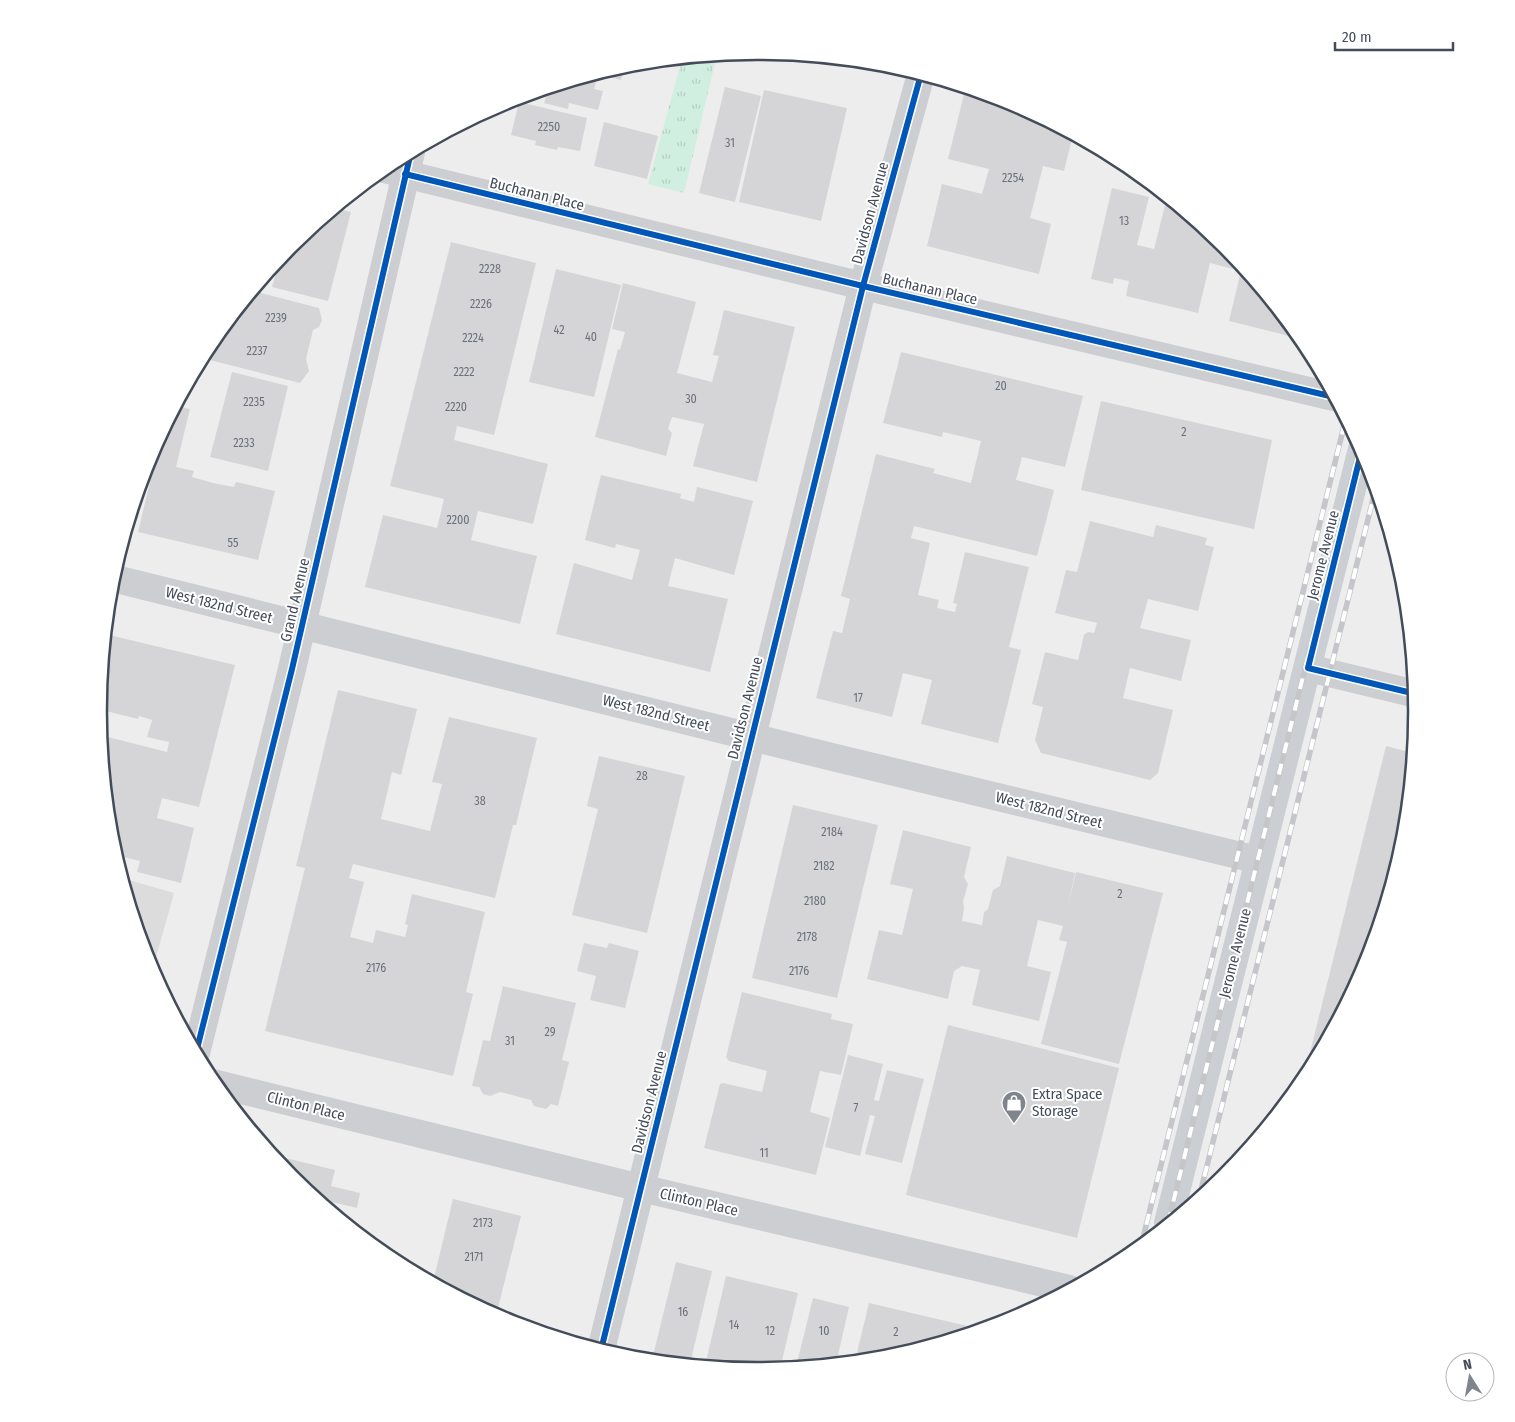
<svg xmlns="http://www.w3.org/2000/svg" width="1515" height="1422" font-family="'Fira Sans Condensed',sans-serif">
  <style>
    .education { fill: #dcdcdd }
    .grass { fill: url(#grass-tufts) }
    .building { fill: #d5d5d7 }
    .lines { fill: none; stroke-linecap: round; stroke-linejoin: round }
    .minor { stroke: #ccced1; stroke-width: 28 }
    .secondary { stroke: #cbced3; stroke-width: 28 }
    .rail-casing { stroke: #c4c6c9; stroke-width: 5.5 }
    .rail { stroke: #fff; stroke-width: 4; stroke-dasharray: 11; stroke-linecap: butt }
    .cycleway-casing { stroke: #fff; stroke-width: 9 }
    .cycleway { stroke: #0057b8; stroke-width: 6 }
    .labels { text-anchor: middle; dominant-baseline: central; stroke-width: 4; stroke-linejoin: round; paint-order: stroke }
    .number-label { font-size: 12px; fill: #6a707a }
    .street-label { font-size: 15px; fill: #444c5a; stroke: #fff }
    .poi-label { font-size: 15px; fill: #444c5a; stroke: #fff; text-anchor: start }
    .rim { fill: none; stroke: #444c5a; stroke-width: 2.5 }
  </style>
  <defs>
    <pattern id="grass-tufts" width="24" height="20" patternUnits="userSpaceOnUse" patternTransform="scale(1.25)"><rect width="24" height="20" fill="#d0efe0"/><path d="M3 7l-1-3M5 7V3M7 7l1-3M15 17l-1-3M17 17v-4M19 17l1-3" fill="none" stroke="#b4cfc2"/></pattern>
  </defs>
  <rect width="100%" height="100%" fill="#eeeded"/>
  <polygon class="education" points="122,878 174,893 152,972 148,963"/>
  <polygon class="grass" points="717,55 684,193 648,184 682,59"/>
  <g class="building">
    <polygon points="625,65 621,80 598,74 594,89 603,91 598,110 569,103 568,109 544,103 546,97 531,93"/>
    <polygon points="725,87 761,96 735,202 699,193"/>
    <polygon points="764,90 847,108 821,221 739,202"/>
    <polygon points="965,90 1011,102 1073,135 1064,171 1043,166 1030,218 1051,224 1039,274 927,246 942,184 982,194 989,169 948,159"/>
    <polygon points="519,102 587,118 580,151 558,147 557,150 535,145 536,141 511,135"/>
    <polygon points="604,122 658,136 647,179 594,166"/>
    <polygon points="1112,188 1149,197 1137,245 1154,249 1167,197 1224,245 1301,339 1229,321 1241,271 1210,263 1198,313 1126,296 1129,281 1114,278 1113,284 1091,279"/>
    <polygon points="335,208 351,212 328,301 272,287 278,266 274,265 291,244"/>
    <polygon points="451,242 536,263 494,435 457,426 454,440 548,464 533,524 478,511 471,540 537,556 520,624 365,587 383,515 437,528 444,499 390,486"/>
    <polygon points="556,269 621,285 594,397 529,382"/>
    <polygon points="623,283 696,302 677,373 712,382 719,356 713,355 724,310 795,327 757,482 693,466 704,424 672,417 668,429 672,433 666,456 595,437 618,349 620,350 625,332 612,329"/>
    <polygon points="253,291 319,308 322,320 319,327 313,330 306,359 309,371 300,383 202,358 209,344"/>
    <polygon points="901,352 1083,396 1065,467 1022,457 1016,480 1054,490 1037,556 914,526 911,538 930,543 918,595 939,600 937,608 955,612 957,604 953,603 965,552 1029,567 1009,647 1021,650 998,743 921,724 932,680 903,673 892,717 816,698 833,631 842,633 850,599 841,596 876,454 935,469 933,473 971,483 981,441 943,432 942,437 883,423"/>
    <polygon points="232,372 288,386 268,471 210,457"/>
    <polygon points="1101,401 1272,440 1254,529 1081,490"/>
    <polygon points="176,406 190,409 176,467 194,471 192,477 213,483 234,487 236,482 275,491 258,560 138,532 150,482 143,480 149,457"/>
    <polygon points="601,475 681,494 680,498 694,502 697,487 753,501 734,575 675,558 668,586 728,599 710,672 556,634 574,563 632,580 640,550 616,544 615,548 585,540"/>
    <polygon points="136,498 129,531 126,531 131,516"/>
    <polygon points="1090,521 1153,537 1156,525 1207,538 1205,545 1214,547 1198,611 1148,599 1140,628 1191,640 1181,681 1130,668 1123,698 1173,710 1158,773 1150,780 1041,753 1035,740 1043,707 1032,704 1045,652 1078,660 1084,635 1088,632 1094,633 1097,623 1055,613 1066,570 1077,572"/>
    <polygon points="105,634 235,665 199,807 162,798 157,818 194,828 181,883 137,872 140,861 115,855 110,839 107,806 110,792 106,791 100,735 167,752 169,742 147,737 152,720 139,716 138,719 98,709"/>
    <polygon points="338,690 417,709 401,775 392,772 381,819 430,831 442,784 432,782 449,717 537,738 516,825 513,825 495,898 353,864 349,878 364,882 350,937 373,943 376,930 405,937 408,925 405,924 412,894 485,912 466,992 473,994 453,1076 265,1031 305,868 296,866"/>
    <polygon points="1386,746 1413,753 1405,840 1367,964 1303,1081"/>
    <polygon points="599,756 685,776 647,933 572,915 598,809 587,806"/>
    <polygon points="793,805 878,825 837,998 752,978"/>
    <polygon points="903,830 971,847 964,877 968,884 963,902 964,908 962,921 982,925 984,912 988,909 993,890 1000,886 1007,856 1075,873 1068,906 1076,872 1163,893 1119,1064 1041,1044 1067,942 1059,940 1063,926 1038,920 1027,966 1051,972 1039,1021 972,1005 980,970 962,966 954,971 948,999 867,979 879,930 902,935 913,889 890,884"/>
    <polygon points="584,943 607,948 609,943 639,951 625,1008 590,1000 596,976 577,971"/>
    <polygon points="503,986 576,1003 562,1060 569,1062 558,1106 551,1104 546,1109 534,1106 531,1100 500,1092 490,1096 483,1094 479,1087 472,1086 483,1040 490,1041"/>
    <polygon points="742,992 832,1014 831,1019 853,1024 841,1075 820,1071 810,1112 830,1118 816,1175 704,1148 720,1084 723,1083 762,1092 767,1071 729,1061 726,1057"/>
    <polygon points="948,1025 1119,1068 1077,1238 906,1195"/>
    <polygon points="848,1055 883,1064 874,1100 879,1101 887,1070 924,1079 902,1163 865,1154 875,1116 870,1115 860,1156 825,1147"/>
    <polygon points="273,1155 335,1170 331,1186 360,1193 357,1208 328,1201 326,1206 291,1177"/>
    <polygon points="453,1199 521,1216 496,1316 433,1282"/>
    <polygon points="676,1262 712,1271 690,1364 652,1360"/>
    <polygon points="726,1276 798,1293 780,1369 757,1371 705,1366"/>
    <polygon points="813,1298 849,1307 838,1355 836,1363 796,1367"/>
    <polygon points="869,1303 933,1318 981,1329 886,1358 855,1361"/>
  </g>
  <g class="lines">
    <g class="minor">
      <polyline points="384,169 863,286 1334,397"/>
      <polyline points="112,578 828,756 1258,860"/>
      <polyline points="1308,668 1416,694"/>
      <polyline points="196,1053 292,669 411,152"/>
      <polyline points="213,1083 641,1188 1069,1289"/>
      <polyline points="601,1350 863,286 921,74"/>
    </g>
    <polyline class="secondary" points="1168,1223 1362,449"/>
    <defs>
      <g id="rail">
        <polyline points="1199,1198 1376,487"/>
        <polyline points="1168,1223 1360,446"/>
        <polyline points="1141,1246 1346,418"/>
      </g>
    </defs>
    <use href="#rail" class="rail-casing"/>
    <use href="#rail" class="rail"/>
    <defs>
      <g id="cycleway">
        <polyline points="405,174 863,286 1334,397"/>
        <polyline points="1362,449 1308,668 1416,694"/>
        <polyline points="196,1053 292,669 411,152"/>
        <polyline points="601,1350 863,286 921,74"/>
      </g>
    </defs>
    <use href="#cycleway" class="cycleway-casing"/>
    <use href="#cycleway" class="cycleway"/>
  </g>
  <defs>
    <symbol id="shop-pin" viewBox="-11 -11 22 30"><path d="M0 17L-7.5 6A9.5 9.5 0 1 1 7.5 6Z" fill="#80848d" stroke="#fff"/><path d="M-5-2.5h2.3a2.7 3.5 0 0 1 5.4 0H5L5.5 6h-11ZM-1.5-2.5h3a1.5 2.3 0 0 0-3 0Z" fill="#fff"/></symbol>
  </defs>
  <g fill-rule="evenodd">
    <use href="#shop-pin" x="1000" y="1089" width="28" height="38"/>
  </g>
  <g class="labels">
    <g class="number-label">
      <text x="549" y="127">2250</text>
      <text x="730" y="143">31</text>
      <text x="1013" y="178">2254</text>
      <text x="1124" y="221">13</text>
      <text x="490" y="269">2228</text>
      <text x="481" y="304">2226</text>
      <text x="276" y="318">2239</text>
      <text x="559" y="330">42</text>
      <text x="591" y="337">40</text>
      <text x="473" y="338">2224</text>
      <text x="257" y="351">2237</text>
      <text x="464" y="372">2222</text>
      <text x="1001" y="386">20</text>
      <text x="691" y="399">30</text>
      <text x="254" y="402">2235</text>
      <text x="456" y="407">2220</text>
      <text x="1184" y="432">2</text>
      <text x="244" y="443">2233</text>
      <text x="458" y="520">2200</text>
      <text x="233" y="543">55</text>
      <text x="858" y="698">17</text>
      <text x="642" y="776">28</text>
      <text x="480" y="801">38</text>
      <text x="832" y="832">2184</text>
      <text x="824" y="866">2182</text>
      <text x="1120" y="894">2</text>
      <text x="815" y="901">2180</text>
      <text x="807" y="937">2178</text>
      <text x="376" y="968">2176</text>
      <text x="799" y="971">2176</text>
      <text x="550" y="1032">29</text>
      <text x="510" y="1041">31</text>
      <text x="856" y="1108">7</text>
      <text x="764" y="1153">11</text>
      <text x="483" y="1223">2173</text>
      <text x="474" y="1257">2171</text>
      <text x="683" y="1312">16</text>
      <text x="734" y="1325">14</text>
      <text x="770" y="1331">12</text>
      <text x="824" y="1331">10</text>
      <text x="896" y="1332">2</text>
    </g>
    <g class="street-label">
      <text transform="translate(537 194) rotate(14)">Buchanan Place</text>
      <text transform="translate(870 213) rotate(-75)">Davidson Avenue</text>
      <text transform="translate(930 289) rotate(13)">Buchanan Place</text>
      <text transform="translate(1323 555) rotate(-76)">Jerome Avenue</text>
      <text transform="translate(295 600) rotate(-77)">Grand Avenue</text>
      <text transform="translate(219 605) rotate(14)">West 182nd Street</text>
      <text transform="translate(745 708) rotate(-76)">Davidson Avenue</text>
      <text transform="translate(656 713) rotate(14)">West 182nd Street</text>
      <text transform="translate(1049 810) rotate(14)">West 182nd Street</text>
      <text transform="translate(1235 953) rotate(-76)">Jerome Avenue</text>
      <text transform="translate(649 1102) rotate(-76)">Davidson Avenue</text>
      <text transform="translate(306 1106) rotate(14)">Clinton Place</text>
      <text transform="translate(699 1202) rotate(13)">Clinton Place</text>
    </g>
    <g class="poi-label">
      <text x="1032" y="1094">Extra Space<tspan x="1032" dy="17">Storage</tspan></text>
    </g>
  </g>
  <path d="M0 0H1515V1422H0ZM757 60H758A650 650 0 0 1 1408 710V712A650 650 0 0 1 758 1362H757A650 650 0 0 1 107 712V710A650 650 0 0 1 757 60Z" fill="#fff" fill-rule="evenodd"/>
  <path class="rim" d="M757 60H758A650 650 0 0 1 1408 710V712A650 650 0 0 1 758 1362H757A650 650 0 0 1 107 712V710A650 650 0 0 1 757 60Z"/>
  <g transform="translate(1470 1377) rotate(349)"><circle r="24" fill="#ffffff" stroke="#b4b7bd"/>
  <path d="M0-4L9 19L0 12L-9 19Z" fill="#80848d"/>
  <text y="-8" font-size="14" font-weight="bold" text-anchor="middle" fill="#444c5a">N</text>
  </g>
  <path d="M1335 42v8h118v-8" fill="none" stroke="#444c5a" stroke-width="2.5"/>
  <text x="1342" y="42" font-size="15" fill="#444c5a" stroke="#ffffff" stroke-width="4" paint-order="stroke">20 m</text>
</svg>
